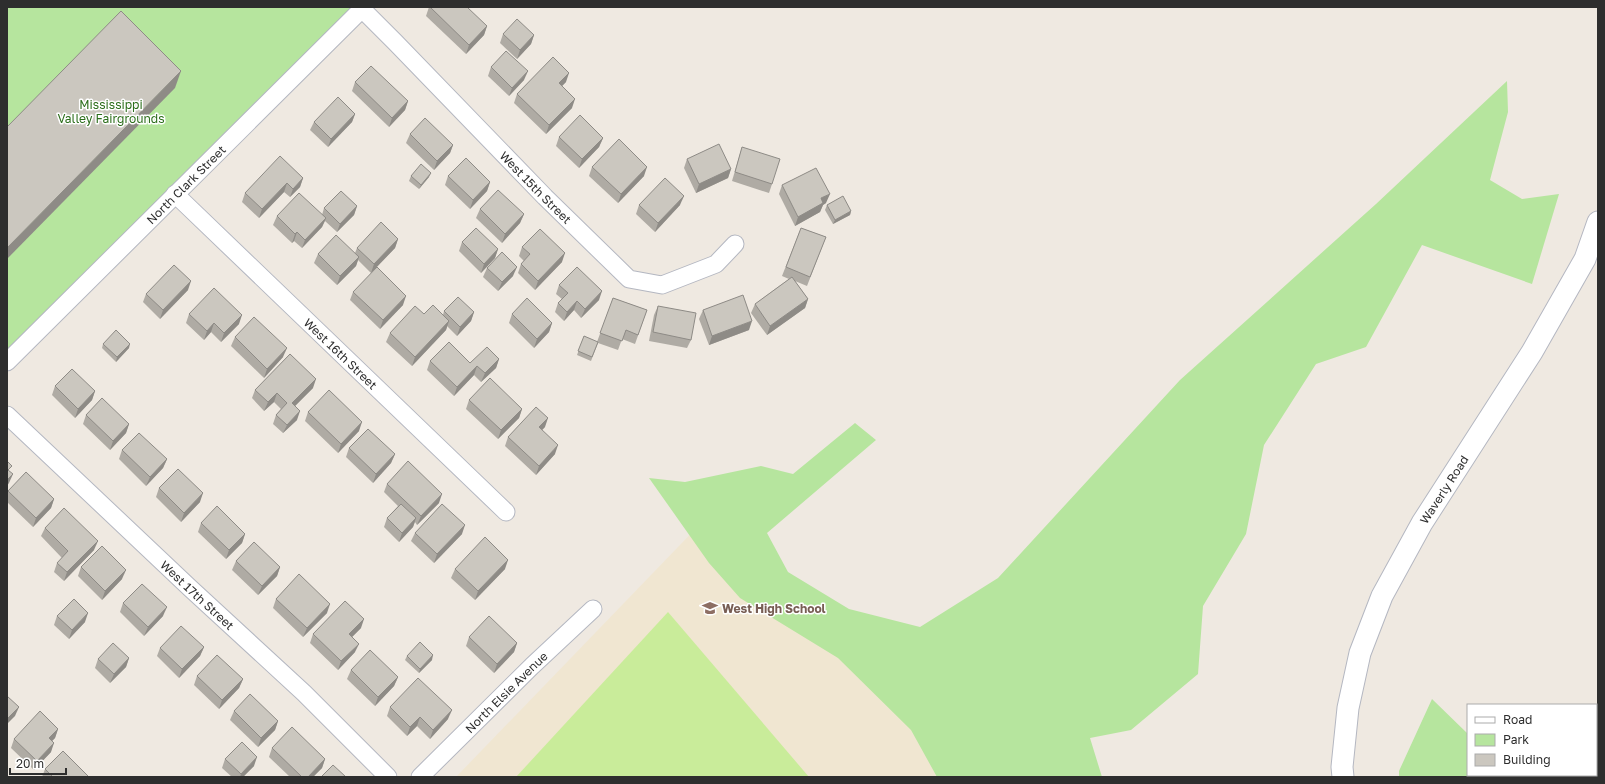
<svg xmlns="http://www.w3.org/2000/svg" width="1605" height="784" font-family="'Golos Text',sans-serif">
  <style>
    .education { fill: #f0e6d1 }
    .green { fill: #b6e59e }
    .pitch { fill: #c9ec9a }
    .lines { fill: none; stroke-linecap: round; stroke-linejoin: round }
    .minor-casing { stroke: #b4b7c1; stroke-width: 19 }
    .tertiary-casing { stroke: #b4b7c1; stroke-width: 23 }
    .minor { stroke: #fff; stroke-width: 17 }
    .tertiary { stroke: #fff; stroke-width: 21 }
    .wall { fill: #afaba4 }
    .shaded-wall { fill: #8e8b86 }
    .building { fill: #cbc7bf; stroke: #8e8b86 }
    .labels { text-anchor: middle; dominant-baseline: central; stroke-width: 3; stroke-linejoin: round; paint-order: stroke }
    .park-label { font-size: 12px; fill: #2c6e1b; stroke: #fff }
    .street-label { font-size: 12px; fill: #2e2e2e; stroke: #fff }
    .education-label { font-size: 12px; font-weight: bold; fill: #785e54; stroke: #fff; text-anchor: start }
  </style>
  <rect width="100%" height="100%" fill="#efe9e1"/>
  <polygon class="education" points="706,518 978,777 456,777"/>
  <g class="green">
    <polygon points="7,7 364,7 7,362"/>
    <polygon points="1507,81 1508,112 1490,180 1522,199 1559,194 1532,284 1422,245 1366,347 1316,364 1264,445 1246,534 1203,606 1198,674 1131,730 1090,738 1102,777 937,777 911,730 838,658 740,598 709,563 649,478 685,482 761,466 793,474 855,423 876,440 767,533 788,572 849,609 920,627 998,578 1180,380 1376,204"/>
    <polygon points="1432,699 1468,734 1468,775 1512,775 1514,777 1399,777 1399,771"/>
  </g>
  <polygon class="pitch" points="668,612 809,777 516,777"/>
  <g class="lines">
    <defs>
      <g id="minor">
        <path id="s1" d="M 362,9 L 395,42 L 545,197 L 629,279 L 662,285 L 716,264 L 735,244"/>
        <path id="s2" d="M 175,194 L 506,512"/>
        <path id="s3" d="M 7,362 L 364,7"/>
        <path id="s4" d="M 7,415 L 190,588 L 304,693 L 388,777"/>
        <path id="s5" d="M 420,777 L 532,666 L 593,609"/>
      </g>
      <g id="tertiary">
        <path id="s6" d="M 1343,777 L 1342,767 L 1348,708 L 1360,653 L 1382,596 L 1422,523 L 1532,352 L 1585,259 L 1598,222"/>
      </g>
    </defs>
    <use href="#minor" class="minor-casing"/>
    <use href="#tertiary" class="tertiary-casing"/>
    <use href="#minor" class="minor"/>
    <use href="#tertiary" class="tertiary"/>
  </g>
  <g class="wall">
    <polygon points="429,7 487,26 484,35 466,54 426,16"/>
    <polygon points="503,34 534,35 531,44 517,59 500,43"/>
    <polygon points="491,67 524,80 509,96 488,76"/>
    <polygon points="355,82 408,101 405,110 389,127 352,91"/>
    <polygon points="566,82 562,86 572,108 546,134 514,103 517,94"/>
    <polygon points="355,114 352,122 328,147 310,130 314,122"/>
    <polygon points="410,134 453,145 450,153 434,170 406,143"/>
    <polygon points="559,137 603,138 599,147 579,168 556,146"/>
    <polygon points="742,147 772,184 769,193 732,181"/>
    <polygon points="687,159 731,169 728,178 696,193 684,168"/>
    <polygon points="592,167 644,176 618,203 589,176"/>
    <polygon points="411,176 429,177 419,189 409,181"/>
    <polygon points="448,176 490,182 487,191 470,209 445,185"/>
    <polygon points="303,178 300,187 290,197 284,192 259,218 242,202 245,193"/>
    <polygon points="782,185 826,203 823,205 820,212 795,226 779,194"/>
    <polygon points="639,205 680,205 655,232 636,214"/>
    <polygon points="827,205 851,211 850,215 833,224 825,210"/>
    <polygon points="357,206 354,215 337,232 325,221 322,227 302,248 294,241 292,243 273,225 277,216 322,215 324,208"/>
    <polygon points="480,209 524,214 520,223 502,243 476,218"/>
    <polygon points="801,228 826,237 807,286 795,281 808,299 805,308 767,335 751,313 755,304 789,279 782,276"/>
    <polygon points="398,239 395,248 371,273 358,260 356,266 337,285 314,263 318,254 355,253 357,248"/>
    <polygon points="462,242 498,249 495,258 481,273 459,251"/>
    <polygon points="522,247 562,262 535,290 518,273 521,264 524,261 519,256"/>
    <polygon points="487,268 513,276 498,291 483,277"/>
    <polygon points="559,285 599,300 581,318 574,310 564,321 555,312 558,303 562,299 556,294"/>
    <polygon points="188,290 160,319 143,302 146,294"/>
    <polygon points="353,292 403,305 380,329 350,300"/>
    <polygon points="613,298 647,310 635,344 622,339 618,350 598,343 591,361 577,355 584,336 597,342"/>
    <polygon points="658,306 691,340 687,348 649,341 654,315"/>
    <polygon points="703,310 749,330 709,345 699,319"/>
    <polygon points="444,311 474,312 471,321 457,336 447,326 446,330 412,366 386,342 390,333 424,314 443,315"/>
    <polygon points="189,314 239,324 221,342 211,332 204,340 186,323"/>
    <polygon points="512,314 552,323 549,332 534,348 509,323"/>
    <polygon points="235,337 283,357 264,378 231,346"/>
    <polygon points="103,344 129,348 116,362 102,348"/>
    <polygon points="499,359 496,368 481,382 474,375 454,396 427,370 430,361 470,363"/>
    <polygon points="55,386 95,391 92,400 75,418 52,395"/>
    <polygon points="313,388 295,406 297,420 283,433 273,424 276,415 281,409 274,402 264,411 252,398 255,390"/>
    <polygon points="469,400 522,409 519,418 498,439 466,409"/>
    <polygon points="308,412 359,431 338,453 305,421"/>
    <polygon points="86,415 129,424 126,433 110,450 83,424"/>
    <polygon points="545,427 542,430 555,454 536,475 505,446 508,437"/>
    <polygon points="349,448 395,454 391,463 373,483 346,457"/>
    <polygon points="122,450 167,459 163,468 146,486 119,459"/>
    <polygon points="387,484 439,503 417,525 415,522 413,527 399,542 384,527 387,518 398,506 384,492"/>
    <polygon points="159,488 200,502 181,522 156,497"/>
    <polygon points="8,491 54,499 51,508 33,527 7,502 7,493"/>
    <polygon points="201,523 245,534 242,543 226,559 198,532"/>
    <polygon points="45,528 94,550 64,581 54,572 57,563 62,558 41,536"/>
    <polygon points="415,533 462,534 434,563 411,541"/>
    <polygon points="236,561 280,567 277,576 258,595 232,570"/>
    <polygon points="81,567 122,579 102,600 78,576"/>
    <polygon points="455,569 505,569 475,600 451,578"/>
    <polygon points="276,599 327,613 303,637 273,608"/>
    <polygon points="123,603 163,616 144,636 120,612"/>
    <polygon points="57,616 85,622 69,639 54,625"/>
    <polygon points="361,628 352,637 355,652 338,670 310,643 313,634"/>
    <polygon points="469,637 517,643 514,652 494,673 466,646"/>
    <polygon points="204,647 200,656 179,678 157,656 160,648"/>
    <polygon points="407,656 432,660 419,673 405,660"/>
    <polygon points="129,658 126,667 110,683 95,668 98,659"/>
    <polygon points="351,670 398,677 394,686 375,706 347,679"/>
    <polygon points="197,676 243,679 239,688 219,709 194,685"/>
    <polygon points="390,707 448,719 430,739 417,726 407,736 387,716"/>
    <polygon points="234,711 278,721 275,730 258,747 230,720"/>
    <polygon points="58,729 55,738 52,741 51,752 34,770 11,748 14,739"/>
    <polygon points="272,748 325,759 322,768 313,777 290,777 269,757"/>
    <polygon points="225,759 254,766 243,777 232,777 222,768"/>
    <polygon points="45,769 89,777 42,777"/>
  </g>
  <g class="shaded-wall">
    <polygon points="487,26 484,35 466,54 469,45"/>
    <polygon points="534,35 531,44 517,59 520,50"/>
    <polygon points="181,71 175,88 7,259 7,248"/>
    <polygon points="528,71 524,80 509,96 512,88"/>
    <polygon points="569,73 566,82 556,92 559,83"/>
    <polygon points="575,99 572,108 546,134 549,125"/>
    <polygon points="408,101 405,110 389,127 392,118"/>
    <polygon points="355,114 352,122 328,147 331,139"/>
    <polygon points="603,138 599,147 579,168 582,159"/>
    <polygon points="453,145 450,153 434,170 437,161"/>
    <polygon points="647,167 644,176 618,203 621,194"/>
    <polygon points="731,169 728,178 696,193 699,184"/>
    <polygon points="431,173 429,177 419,189 421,185"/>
    <polygon points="303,178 300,187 290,197 293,189"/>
    <polygon points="490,182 487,191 470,209 473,200"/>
    <polygon points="287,183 284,192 259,218 262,209"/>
    <polygon points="830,194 826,203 823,205 820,212 795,226 798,217 821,198"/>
    <polygon points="684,196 680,205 655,232 658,223"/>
    <polygon points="357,206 354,215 337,232 340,224"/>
    <polygon points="851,211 850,215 833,224 835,220"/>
    <polygon points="524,214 520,223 502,243 505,234"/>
    <polygon points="326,218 322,227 302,248 305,240"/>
    <polygon points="297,232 294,241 292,243 295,234"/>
    <polygon points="398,239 395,248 371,273 374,264"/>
    <polygon points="498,249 495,258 481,273 484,264"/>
    <polygon points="565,253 562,262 535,290 538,281"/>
    <polygon points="359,257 356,266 337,285 340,276"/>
    <polygon points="517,267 513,276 498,291 502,282"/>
    <polygon points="191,281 188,290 160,319 163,310"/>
    <polygon points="602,291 599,300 581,318 585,309"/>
    <polygon points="406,296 403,305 380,329 383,320"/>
    <polygon points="808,299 805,308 767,335 770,326"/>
    <polygon points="577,301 574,310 564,321 567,312"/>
    <polygon points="474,312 471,321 457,336 460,327"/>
    <polygon points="242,315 239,324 221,342 224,333"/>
    <polygon points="449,321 446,330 412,366 415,357"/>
    <polygon points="752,321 749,330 709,345 712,336"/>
    <polygon points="214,323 211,332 204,340 207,331"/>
    <polygon points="552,323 549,332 534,348 537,339"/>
    <polygon points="130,344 129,348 116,362 117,357"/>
    <polygon points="287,348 283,357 264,378 267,369"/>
    <polygon points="499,359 496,368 481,382 485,373"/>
    <polygon points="477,366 474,375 454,396 457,387"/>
    <polygon points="316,379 313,388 289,412 292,403"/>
    <polygon points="95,391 92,400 75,418 78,409"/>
    <polygon points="277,393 274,402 264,411 268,402"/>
    <polygon points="522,409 519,418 498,439 501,430"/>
    <polygon points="300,411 297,420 283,433 287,425"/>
    <polygon points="548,418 545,427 536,436 539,427"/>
    <polygon points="362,422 359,431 338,453 341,444"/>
    <polygon points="129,424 126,433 110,450 113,441"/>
    <polygon points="558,445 555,454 536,475 539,466"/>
    <polygon points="395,454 391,463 373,483 376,474"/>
    <polygon points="167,459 163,468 146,486 150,477"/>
    <polygon points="13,474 9,483 7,486 7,480"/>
    <polygon points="203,493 200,502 181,522 184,513"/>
    <polygon points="442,494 439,503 417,525 421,516"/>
    <polygon points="54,499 51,508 33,527 36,518"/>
    <polygon points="416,518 413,527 399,542 402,533"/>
    <polygon points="465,525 462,534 434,563 437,554"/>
    <polygon points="245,534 242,543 226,559 229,550"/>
    <polygon points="98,541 94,550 64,581 67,572"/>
    <polygon points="508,560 505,569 475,600 478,591"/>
    <polygon points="280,567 277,576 258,595 262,586"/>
    <polygon points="126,570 122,579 102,600 105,591"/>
    <polygon points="330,604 327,613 303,637 307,628"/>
    <polygon points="167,607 163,616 144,636 148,627"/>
    <polygon points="88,613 85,622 69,639 72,630"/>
    <polygon points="364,619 361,628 346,643 349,634"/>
    <polygon points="517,643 514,652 494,673 497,664"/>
    <polygon points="359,644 355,652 338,670 341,661"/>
    <polygon points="204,647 200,656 179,678 182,669"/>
    <polygon points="433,655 432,660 419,673 420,669"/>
    <polygon points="129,658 126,667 110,683 114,674"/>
    <polygon points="398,677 394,686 375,706 378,697"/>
    <polygon points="243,679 239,688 219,709 222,700"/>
    <polygon points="19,707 15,716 7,724 7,719"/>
    <polygon points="452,710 448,719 430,739 433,730"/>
    <polygon points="420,717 417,726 407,736 410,727"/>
    <polygon points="278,721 275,730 258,747 261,738"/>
    <polygon points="58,729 55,738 46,747 49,738"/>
    <polygon points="54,743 51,752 34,770 37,761"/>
    <polygon points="257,757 254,766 243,777 240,777 241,774"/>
    <polygon points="325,759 322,768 313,777 308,777"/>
  </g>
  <g class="building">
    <polygon points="430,7 467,7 487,26 469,45"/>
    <polygon points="121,11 181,71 7,248 7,127"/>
    <polygon points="517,19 534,35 520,50 503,34"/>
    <polygon points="506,51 528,71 512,88 491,67"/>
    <polygon points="553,57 569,73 559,83 575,99 549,125 517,94"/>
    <polygon points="371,66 408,101 392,118 355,82"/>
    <polygon points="338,97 355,114 331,139 314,122"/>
    <polygon points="580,115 603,138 582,159 559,137"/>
    <polygon points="425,118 453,145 437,161 410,134"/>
    <polygon points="619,139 647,167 621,194 592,167"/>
    <polygon points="719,144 731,169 699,184 687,159"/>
    <polygon points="742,147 780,159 772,184 735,172"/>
    <polygon points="280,156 303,178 293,189 287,183 262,209 245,193"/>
    <polygon points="466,158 490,182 473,200 448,176"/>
    <polygon points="421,164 431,173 421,185 411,176"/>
    <polygon points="816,168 830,194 821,198 823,203 798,217 782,185"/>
    <polygon points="665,178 684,196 658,223 639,205"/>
    <polygon points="498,190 524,214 505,234 480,209"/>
    <polygon points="341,191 357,206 340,224 324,208"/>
    <polygon points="299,193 326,218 305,240 297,232 295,234 277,216"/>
    <polygon points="843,196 851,211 835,220 827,205"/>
    <polygon points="381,222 398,239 374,264 357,248"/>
    <polygon points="476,228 498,249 484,264 462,242"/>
    <polygon points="801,228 826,237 810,277 786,267"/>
    <polygon points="540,229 565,253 538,281 521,264 530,254 522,247"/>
    <polygon points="336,235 359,257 340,276 318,254"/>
    <polygon points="502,252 517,267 502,282 487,268"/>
    <polygon points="174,265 191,281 163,310 146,294"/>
    <polygon points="377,267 406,296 383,320 353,292"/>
    <polygon points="577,267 602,291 585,309 577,301 567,312 558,303 568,293 559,285"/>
    <polygon points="792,277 808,299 770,326 755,304"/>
    <polygon points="214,288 242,315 224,333 214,323 207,331 189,314"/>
    <polygon points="743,295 752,321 712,336 703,310"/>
    <polygon points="458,297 474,312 460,327 444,311"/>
    <polygon points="527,298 552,323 537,339 512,314"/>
    <polygon points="613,298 647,310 638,335 626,330 622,341 600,333"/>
    <polygon points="433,305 449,321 415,357 390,333 415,306 424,314"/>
    <polygon points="658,306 696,313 691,340 653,332"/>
    <polygon points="254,317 287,348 267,369 235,337"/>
    <polygon points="116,330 130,344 117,357 103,344"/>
    <polygon points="584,336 598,342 592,357 578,351"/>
    <polygon points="449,342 470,363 487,347 499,359 485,373 477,366 457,387 430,361"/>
    <polygon points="290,354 316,379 292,403 300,411 287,425 276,415 287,403 277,393 268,402 255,390"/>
    <polygon points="72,369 95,391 78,409 55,386"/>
    <polygon points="490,378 522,409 501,430 469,400"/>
    <polygon points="329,390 362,422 341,444 308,412"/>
    <polygon points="102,398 129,424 113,441 86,415"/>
    <polygon points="536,407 548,418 539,427 558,445 539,466 508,437"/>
    <polygon points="368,429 395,454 376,474 349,448"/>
    <polygon points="139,433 167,459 150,477 122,450"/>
    <polygon points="7,461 12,466 8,470 13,474 7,480"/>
    <polygon points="408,461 442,494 421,516 387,484"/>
    <polygon points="178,469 203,493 184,513 159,488"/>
    <polygon points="26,472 54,499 36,518 8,491"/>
    <polygon points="401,504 416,518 402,533 387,518"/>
    <polygon points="442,504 465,525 437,554 415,533"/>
    <polygon points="217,506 245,534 229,550 201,523"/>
    <polygon points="64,508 98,541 67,572 57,563 68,551 45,528"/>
    <polygon points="485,537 508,560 478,591 455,569"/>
    <polygon points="254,542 280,567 262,586 236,561"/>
    <polygon points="102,546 126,570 105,591 81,567"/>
    <polygon points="299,574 330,604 307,628 276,599"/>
    <polygon points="142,584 167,607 148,627 123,603"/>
    <polygon points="74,599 88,613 72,630 57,616"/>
    <polygon points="345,601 364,619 349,634 359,644 341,661 313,634"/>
    <polygon points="489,616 517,643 497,664 469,637"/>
    <polygon points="181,626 204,647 182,669 160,648"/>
    <polygon points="420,642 433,655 420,669 407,656"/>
    <polygon points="113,643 129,658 114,674 98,659"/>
    <polygon points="370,650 398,677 378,697 351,670"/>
    <polygon points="217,655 243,679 222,700 197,676"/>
    <polygon points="418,678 452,710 433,730 420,717 410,727 390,707"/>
    <polygon points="250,694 278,721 261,738 234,711"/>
    <polygon points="7,696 19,707 7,719"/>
    <polygon points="40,711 58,729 49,738 54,743 37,761 14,739"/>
    <polygon points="292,727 325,759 308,777 302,777 272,748"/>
    <polygon points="242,742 257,757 241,774 225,759"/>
    <polygon points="63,751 89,777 53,777 45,769"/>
    <polygon points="333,765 346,777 321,777"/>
  </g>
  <defs>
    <symbol id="school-bare" viewBox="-9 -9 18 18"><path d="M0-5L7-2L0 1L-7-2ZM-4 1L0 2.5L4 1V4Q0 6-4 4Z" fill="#8d6e63" stroke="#fff" stroke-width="2.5" paint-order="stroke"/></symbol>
  </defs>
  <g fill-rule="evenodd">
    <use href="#school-bare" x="699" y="597" width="22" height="22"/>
  </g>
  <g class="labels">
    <g class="park-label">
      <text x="111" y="104">Mississippi<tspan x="111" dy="14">Valley Fairgrounds</tspan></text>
    </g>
    <g class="street-label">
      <text stroke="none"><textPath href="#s3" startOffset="252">North Clark Street</textPath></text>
      <text stroke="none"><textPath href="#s1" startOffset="249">West 15th Street</textPath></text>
      <text stroke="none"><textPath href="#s2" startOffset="230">West 16th Street</textPath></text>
      <text stroke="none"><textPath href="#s6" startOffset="310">Waverly Road</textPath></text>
      <text stroke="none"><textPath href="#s4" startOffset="262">West 17th Street</textPath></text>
      <text stroke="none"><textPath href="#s5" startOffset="121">North Elsie Avenue</textPath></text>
    </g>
    <g class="education-label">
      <text x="722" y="608">West High School</text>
    </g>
  </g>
  <rect width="1605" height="784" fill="none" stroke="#2e2e2e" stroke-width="16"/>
  <rect x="1467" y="704" width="130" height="72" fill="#ffffff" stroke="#ababab"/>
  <rect x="1475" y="717" width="20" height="6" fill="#ffffff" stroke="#ababab"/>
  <text x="1503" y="724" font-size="12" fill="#2e2e2e">Road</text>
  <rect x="1475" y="734" width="20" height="12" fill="#b6e59e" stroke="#ababab"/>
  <text x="1503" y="744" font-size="12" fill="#2e2e2e">Park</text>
  <rect x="1475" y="754" width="20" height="12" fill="#cbc7bf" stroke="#ababab"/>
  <text x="1503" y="764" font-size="12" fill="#2e2e2e">Building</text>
  <path d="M10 768v6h56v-6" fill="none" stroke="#2e2e2e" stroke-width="2"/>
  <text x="16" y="768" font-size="12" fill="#2e2e2e" stroke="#ffffff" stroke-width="3" paint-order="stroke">20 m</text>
</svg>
